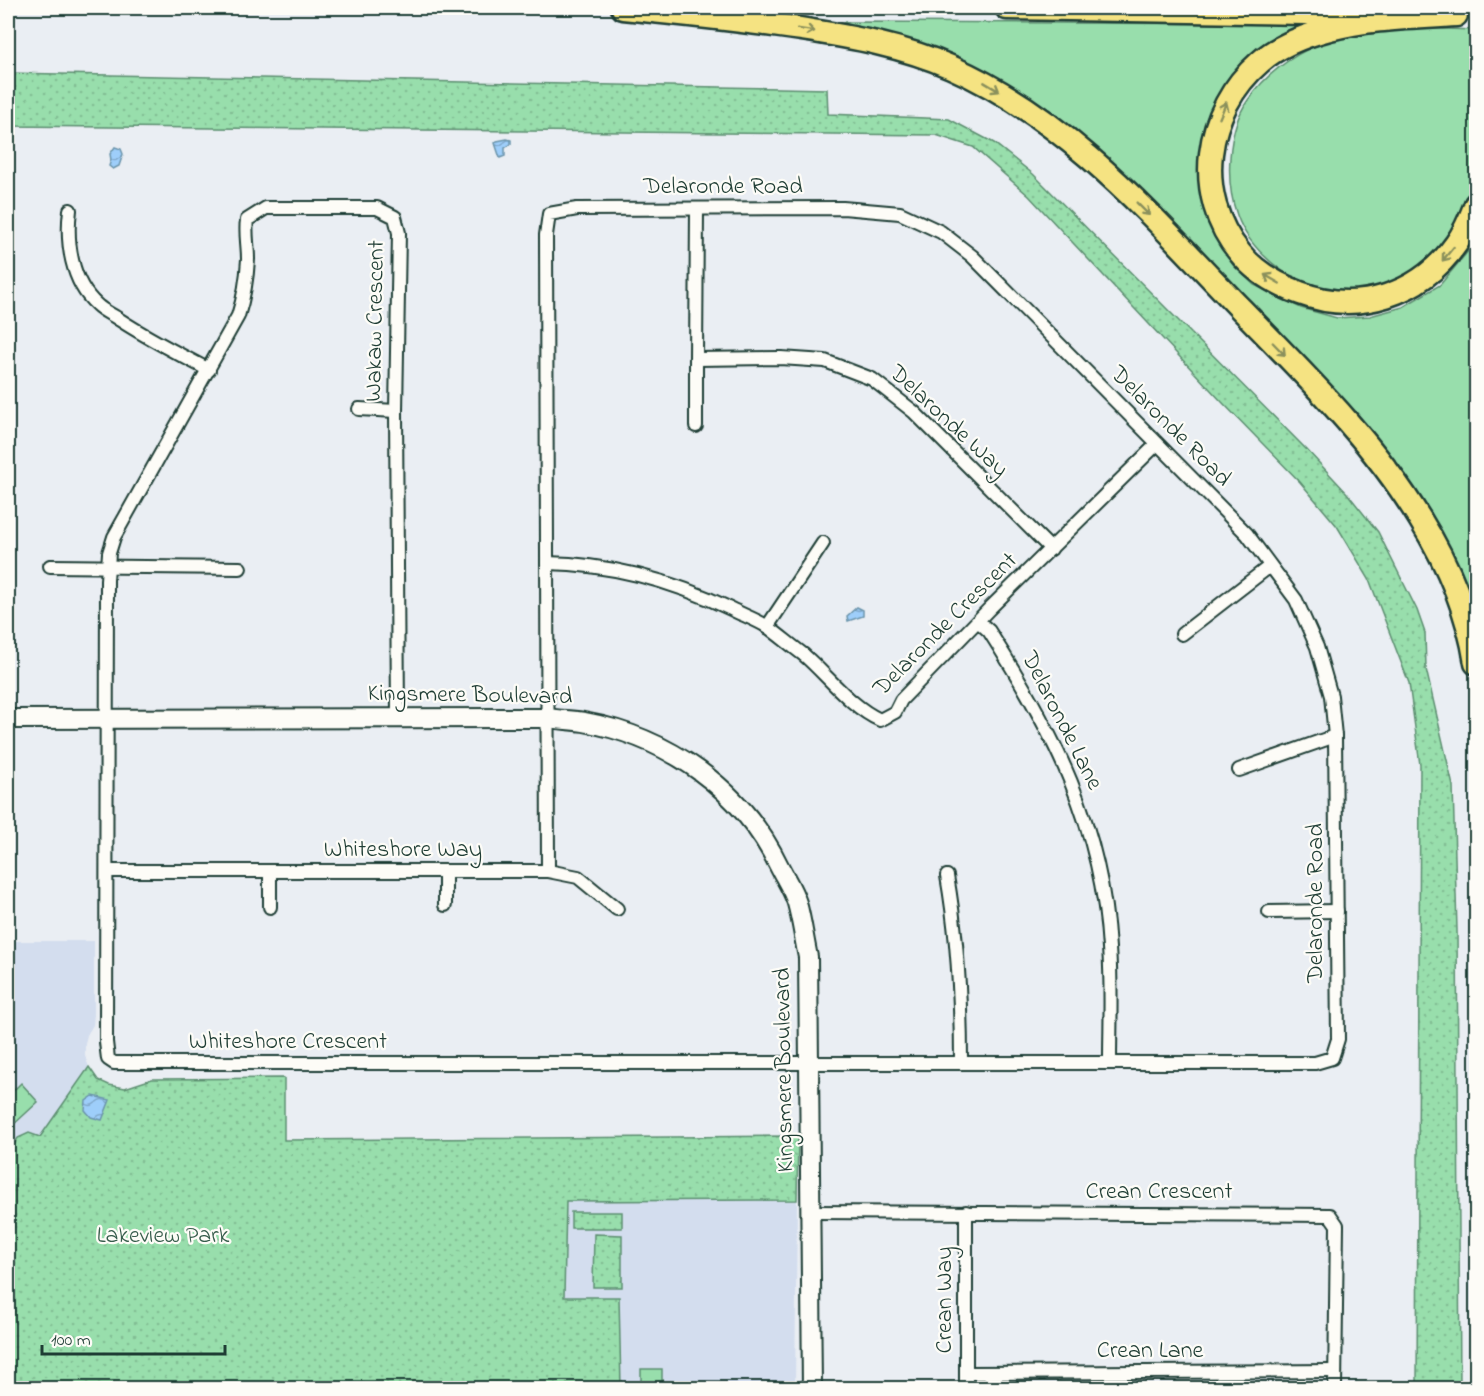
<svg xmlns="http://www.w3.org/2000/svg" width="1484" height="1396" font-family="'Indie Flower',sans-serif">
  <style>
    .built { fill: #d3ddee }
    .green { fill: #98deac; stroke: #5c8e70; stroke-width: 1.5 }
    .park { fill: url(#park-dots); stroke: #5c8e70; stroke-width: 1.5 }
    .water { fill: url(#water-waves); stroke: #6b94ab; stroke-width: 1.5 }
    .lines { fill: none; stroke-linecap: round; stroke-linejoin: round }
    .street-casing { stroke: #1f3d34; stroke-width: 16 }
    .secondary-casing { stroke: #1f3d34; stroke-width: 22 }
    .highway-casing { stroke: #1f3d34; stroke-width: 27 }
    .street { stroke: #fdfcf7; stroke-width: 12 }
    .secondary { stroke: #fdfcf7; stroke-width: 18 }
    .highway { stroke: #f5e382; stroke-width: 22 }
    .oneway { stroke: #8a905b }
    .labels { text-anchor: middle; dominant-baseline: central; stroke-width: 4.5; stroke-linejoin: round; paint-order: stroke }
    .street-label { font-size: 24px; fill: #1f3d34; stroke: #fdfcf7 }
    .park-label { font-size: 24px; fill: #375d4c; stroke: #fdfcf7 }
  </style>
  <defs>
    <pattern id="park-dots" width="8" height="8" patternUnits="userSpaceOnUse" patternTransform="scale(1.5)"><rect width="8" height="8" fill="#98deac"/><path d="M2 2h.1M6 6h.1" fill="none" stroke="#83bf95" stroke-width="1.8" stroke-linecap="round"/></pattern>
    <pattern id="water-waves" width="16" height="10" patternUnits="userSpaceOnUse" patternTransform="scale(1.5)"><rect width="16" height="10" fill="#9ecefa"/><path d="M0 5q4-4 8 0t8 0" fill="none" stroke="#80a8cb"/></pattern>
  </defs>
  <rect width="100%" height="100%" fill="#eaeef3"/>
  <filter id="ink" filterUnits="userSpaceOnUse"><feTurbulence type="fractalNoise" baseFrequency=".0167" numOctaves="2"/><feDisplacementMap in="SourceGraphic" scale="12" xChannelSelector="R" yChannelSelector="G"/><feConvolveMatrix kernelMatrix="1 2 1 2 8 2 1 2 1" color-interpolation-filters="sRGB"/></filter>
  <g filter="url(#ink)">
    <g class="built">
      <polygon points="8,941 94,941 94,1014 93,1025 87,1035 85,1044 85,1056 89,1067 40,1137 18,1138 8,1153"/>
      <polygon points="797,1200 795,1388 621,1388 619,1297 564,1297 566,1201"/>
    </g>
    <g class="green">
      <polygon points="845,22 1293,24 1297,28 1271,48 1200,171 1204,207 1215,237 1233,265 1254,285 1301,308 1337,318 1370,316 1403,307 1440,285 1469,250 1476,234 1476,624 1436,525 1412,484 1370,432 1084,142 838,25"/>
      <path d="M 1416,28 L 1476,30 L 1476,186 C 1465,224 1441,258 1406,277 C 1383,291 1350,299 1323,291 C 1288,281 1249,250 1237,215 C 1225,182 1227,130 1248,100 C 1273,64 1318,38 1362,31 C 1380,29 1398,29 1416,28 Z"/>
      <polygon points="21,1083 38,1102 11,1127 8,1123 8,1096"/>
      <rect x="641" y="1369" width="21" height="19"/>
    </g>
    <g class="park">
      <polygon points="8,73 827,89 828,114 949,119 994,143 1033,174 1307,450 1347,493 1378,532 1417,610 1425,633 1426,669 1453,786 1457,930 1460,1388 1417,1388 1420,765 1409,683 1369,579 1337,526 1300,482 1223,403 1029,196 973,147 936,135 8,126"/>
      <polygon points="89,1067 98,1080 109,1085 125,1088 152,1079 284,1078 284,1140 798,1136 797,1200 566,1201 564,1297 619,1297 621,1388 8,1388 8,1153 18,1138 29,1133 40,1137"/>
      <rect x="571" y="1212" width="51" height="16"/>
      <polygon points="594,1234 622,1235 622,1287 593,1287"/>
    </g>
    <g class="water">
      <polygon points="507,139 511,140 511,144 505,148 505,156 500,158 495,143 497,141"/>
      <polygon points="115,147 121,149 123,154 119,166 113,169 109,166 111,160 110,154"/>
      <polygon points="857,607 863,610 863,616 848,621 847,616"/>
      <polygon points="93,1096 110,1100 102,1120 91,1117 85,1110 86,1101"/>
    </g>
    <g class="lines">
      <defs>
        <g id="street">
          <path d="M 70,210 C 66,242 71,282 97,305 C 103,311 113,315 120,320 C 149,339 179,354 209,370"/>
          <polyline points="697,210 696,359 781,358 825,361 872,379 914,412 1051,549"/>
          <polyline points="696,359 696,426"/>
          <polyline points="359,409 396,411"/>
          <path d="M 547,563 C 612,564 673,581 731,609 C 743,615 757,620 768,627 C 780,636 792,646 804,655 C 828,676 851,707 880,720 L 895,712 L 901,700 L 989,609 L 1157,444"/>
          <polyline points="50,566 240,568"/>
          <path d="M 978,621 L 989,631 C 1054,732 1102,826 1109,948 C 1112,986 1110,1025 1110,1063"/>
          <polyline points="767,627 823,543"/>
          <polyline points="1182,634 1270,566"/>
          <polyline points="1239,770 1335,736"/>
          <path d="M 107,871 L 548,871 L 546,235 L 549,214 L 577,209 L 843,208 L 900,213 L 941,232 L 972,256 L 1247,534 L 1296,600 L 1317,647 L 1331,696 L 1335,736 L 1338,1039 L 1332,1058 L 1315,1063 L 114,1063 L 108,1059 L 106,1042 L 107,580 L 109,553 L 114,537 L 238,316 C 244,297 247,279 248,259 C 248,245 245,233 247,220 L 266,208 L 377,208 L 395,217 L 399,233 L 396,411 L 398,717"/>
          <polyline points="445,871 445,905"/>
          <polyline points="548,871 578,877 617,909"/>
          <path d="M 947,876 C 958,938 961,1000 961,1063"/>
          <polyline points="270,907 270,872"/>
          <polyline points="1269,912 1337,911"/>
          <polyline points="811,1212 1330,1215 1337,1225 1335,1388"/>
          <polyline points="966,1373 1335,1371"/>
          <polyline points="966,1388 966,1212"/>
        </g>
        <path id="secondary" d="M 8,719 L 548,718 C 560,720 572,720 584,722 C 668,737 742,789 779,866 C 785,878 793,890 797,903 C 802,921 804,939 808,957 L 812,1388"/>
        <g id="highway">
          <path d="M 623,8 C 683,14 742,20 801,29 C 852,37 903,46 951,67 C 1068,118 1154,219 1241,309 C 1305,375 1372,440 1420,519 C 1448,564 1468,611 1476,663"/>
          <polyline points="1007,8 1361,14"/>
          <path d="M 1456,15 C 1414,18 1371,18 1330,29 C 1307,35 1278,46 1260,62 C 1204,110 1192,195 1240,253 C 1255,272 1278,285 1300,293 C 1358,315 1420,295 1456,244 C 1465,232 1471,217 1476,204"/>
        </g>
      </defs>
      <use href="#street" class="street-casing"/>
      <use href="#secondary" class="secondary-casing"/>
      <use href="#highway" class="highway-casing"/>
      <use href="#street" class="street"/>
      <use href="#secondary" class="secondary"/>
      <use href="#highway" class="highway"/>
    </g>
    <defs><path id="oneway-shaft" d="M-6 0H5M1.5-3L5.5 0L1.5 3" fill="none" stroke-width="1.6" stroke-linecap="round" stroke-linejoin="round" transform="scale(1.5)"/></defs>
    <g class="oneway">
      <use href="#oneway-shaft" transform="translate(806 30) rotate(9)"/>
      <use href="#oneway-shaft" transform="translate(992 87) rotate(31)"/>
      <use href="#oneway-shaft" transform="translate(1223 110) rotate(-67)"/>
      <use href="#oneway-shaft" transform="translate(1143 209) rotate(45)"/>
      <use href="#oneway-shaft" transform="translate(1448 254) rotate(129)"/>
      <use href="#oneway-shaft" transform="translate(1272 279) rotate(-150)"/>
      <use href="#oneway-shaft" transform="translate(1279 349) rotate(46)"/>
    </g>
  </g>
  <g class="labels">
    <g class="street-label">
      <text x="723" y="187">Delaronde Road</text>
      <text transform="translate(376 321) rotate(-89)">Wakaw Crescent</text>
      <text transform="translate(948 422) rotate(43)">Delaronde Way</text>
      <text transform="translate(1170 427) rotate(45)">Delaronde Road</text>
      <text transform="translate(946 625) rotate(-45)">Delaronde Crescent</text>
      <text transform="translate(470 696) rotate(1)">Kingsmere Boulevard</text>
      <text transform="translate(1061 721) rotate(63)">Delaronde Lane</text>
      <text x="403" y="850">Whiteshore Way</text>
      <text transform="translate(1316 903) rotate(-90)">Delaronde Road</text>
      <text x="288" y="1042">Whiteshore Crescent</text>
      <text transform="translate(785 1070) rotate(-91)">Kingsmere Boulevard</text>
      <text x="1159" y="1192">Crean Crescent</text>
      <text transform="translate(945 1300) rotate(-90)">Crean Way</text>
      <text x="1150" y="1351">Crean Lane</text>
    </g>
    <g class="park-label">
      <text x="163" y="1236">Lakeview Park</text>
    </g>
  </g>
  <rect width="1484" height="1396" fill="none" stroke="#fdfcf7" stroke-width="30"/>
  <rect x="15" y="15" width="1454" height="1366" fill="none" stroke="#1f3d34" stroke-width="2" filter="url(#ink)"/>
  <path d="M42 1345v9h183v-9" fill="none" stroke="#1f3d34" stroke-width="3"/>
  <text x="51" y="1345" font-size="18" fill="#1f3d34" stroke="#fdfcf7" stroke-width="4.5" paint-order="stroke">100 m</text>
</svg>
